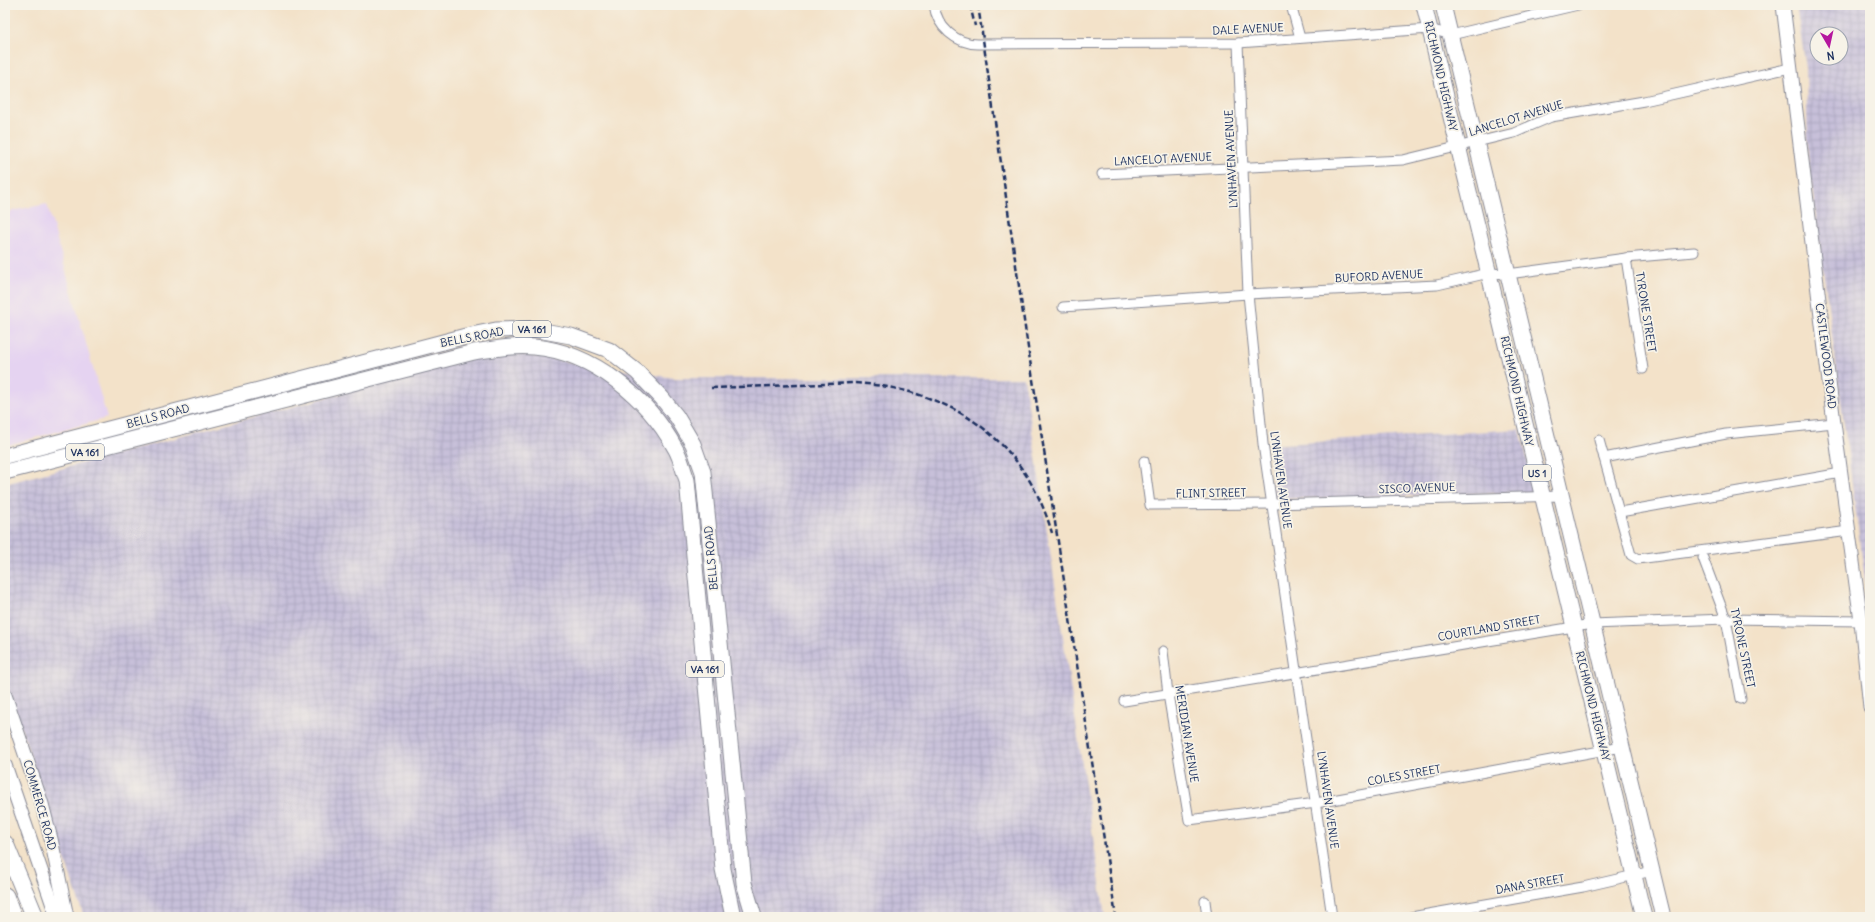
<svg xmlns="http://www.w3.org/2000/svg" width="1875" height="922" font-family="Delius,sans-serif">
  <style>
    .built { fill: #e5d3f1 }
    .industrial { fill: url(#industrial-grid); fill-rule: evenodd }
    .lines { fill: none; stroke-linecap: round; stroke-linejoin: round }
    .street-casing { stroke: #878894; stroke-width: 11 }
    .secondary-casing { stroke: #878894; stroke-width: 15 }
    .primary-casing { stroke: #878894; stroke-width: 17 }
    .highway-casing { stroke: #878894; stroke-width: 19 }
    .street { stroke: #fff; stroke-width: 9 }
    .secondary { stroke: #fff; stroke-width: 13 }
    .primary { stroke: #fff; stroke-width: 15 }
    .highway { stroke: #fff; stroke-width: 17 }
    .rail { stroke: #1b2f5e; stroke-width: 2.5; stroke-dasharray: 6 3; stroke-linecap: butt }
    .labels { text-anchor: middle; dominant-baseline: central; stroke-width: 3.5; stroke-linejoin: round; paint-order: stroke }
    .shield { fill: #f7f3e8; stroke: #5d6a87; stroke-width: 1 }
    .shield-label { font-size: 10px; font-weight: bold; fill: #1b2f5e }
    .street-label { font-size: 11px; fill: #1b2f5e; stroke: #f7f3e8 }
  </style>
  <defs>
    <pattern id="industrial-grid" width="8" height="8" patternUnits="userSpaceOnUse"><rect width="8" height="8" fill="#c7c0d9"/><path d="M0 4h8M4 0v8" fill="none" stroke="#aaa5bd"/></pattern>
  </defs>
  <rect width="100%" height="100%" fill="#f7f3e8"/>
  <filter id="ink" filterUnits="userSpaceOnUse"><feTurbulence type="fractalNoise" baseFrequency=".025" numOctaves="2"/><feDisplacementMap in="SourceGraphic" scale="8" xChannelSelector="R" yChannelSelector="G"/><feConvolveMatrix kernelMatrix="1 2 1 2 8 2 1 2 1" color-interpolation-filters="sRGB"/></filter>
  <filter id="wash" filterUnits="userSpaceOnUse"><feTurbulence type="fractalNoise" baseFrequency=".012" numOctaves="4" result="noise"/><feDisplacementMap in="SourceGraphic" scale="16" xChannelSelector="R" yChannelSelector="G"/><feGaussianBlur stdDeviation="0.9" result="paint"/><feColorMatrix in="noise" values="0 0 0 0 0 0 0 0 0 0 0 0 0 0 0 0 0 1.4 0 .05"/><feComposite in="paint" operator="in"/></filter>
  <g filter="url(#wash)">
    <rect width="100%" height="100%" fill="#f3e2c9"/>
    <polygon class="built" points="47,204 107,418 5,446 5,222 11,211"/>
    <g class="industrial">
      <path d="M 1796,5 L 1870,5 L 1870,617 L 1808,157 L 1806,68 ZM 1817,34 L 1841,34 L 1841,58 L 1817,58 Z"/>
      <polygon points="499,351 674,378 1024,378 1105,917 84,917 5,680 5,484"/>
      <polygon points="1520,429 1535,492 1275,499 1268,445"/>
    </g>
  </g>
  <g filter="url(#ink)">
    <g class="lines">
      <defs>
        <g id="street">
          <path d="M 934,5 C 937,27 956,44 978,44 L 1238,43 L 1430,29 L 1451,35 L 1578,5"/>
          <polyline points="1291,5 1300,38"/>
          <polyline points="1238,43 1248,294 1263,444 1332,917"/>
          <polyline points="1102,174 1403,160 1514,133 1551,117 1644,101 1790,68"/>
          <polyline points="1626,258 1643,369"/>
          <polyline points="1063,307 1248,294 1437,285 1489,273 1508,274 1626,258 1694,252"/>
          <polyline points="1599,440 1631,555 1638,559 1849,531"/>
          <polyline points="1604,458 1726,434 1834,423"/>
          <polyline points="1144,461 1150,505 1273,504 1561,496"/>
          <polyline points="1620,512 1841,473"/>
          <polyline points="1703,558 1726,619 1741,699"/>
          <polyline points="1163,651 1168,694 1189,820 1316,803 1622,747"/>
          <polyline points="1124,701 1592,624 1726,619 1861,621"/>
          <polyline points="1205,901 1207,917"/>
          <polyline points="1411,917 1583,887 1652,871"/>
        </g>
        <g id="secondary">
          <polyline points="1783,5 1834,423 1861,621 1870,707"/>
          <polyline points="5,695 42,804 51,839 67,917"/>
          <polyline points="5,765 57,917"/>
        </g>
        <g id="primary">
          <polyline points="1424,5 1644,917"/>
          <polyline points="1443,5 1663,917"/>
          <polyline points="5,456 466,336 496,330 532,329 571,336 609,350 637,372 662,398 677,417 693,444 703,472 744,883 754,917"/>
          <path d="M 5,472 L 474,352 C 494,349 514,345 534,347 C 593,352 648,398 675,448 C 681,458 683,470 687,480 L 723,869 L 733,917"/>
        </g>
        <g id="highway">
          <polyline points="5,844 35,917"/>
          <polyline points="5,896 13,917"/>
        </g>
      </defs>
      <use href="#street" class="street-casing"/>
      <use href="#secondary" class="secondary-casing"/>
      <use href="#primary" class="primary-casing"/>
      <use href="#highway" class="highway-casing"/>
      <use href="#street" class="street"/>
      <use href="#secondary" class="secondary"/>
      <use href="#primary" class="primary"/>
      <use href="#highway" class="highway"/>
      <g class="rail">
        <polyline points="970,5 975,26"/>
        <polyline points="978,5 1027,341 1116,917"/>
        <path d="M 711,388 L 855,383 C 950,389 1025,439 1052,533"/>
      </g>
    </g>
  </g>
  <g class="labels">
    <g class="shield">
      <rect x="513" y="321" width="38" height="16" rx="3"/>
      <rect x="66" y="444" width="38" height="16" rx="3"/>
      <rect x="1523" y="465" width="28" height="16" rx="3"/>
      <rect x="686" y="661" width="38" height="16" rx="3"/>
    </g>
    <g class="shield-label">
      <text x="532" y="329">VA 161</text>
      <text x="85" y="452">VA 161</text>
      <text x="1537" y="473">US 1</text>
      <text x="705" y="669">VA 161</text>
    </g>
    <g class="street-label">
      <text transform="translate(1248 29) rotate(-3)">DALE AVENUE</text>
      <text transform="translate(1441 76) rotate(77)">RICHMOND HIGHWAY</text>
      <text transform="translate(1516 118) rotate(-17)">LANCELOT AVENUE</text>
      <text transform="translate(1163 159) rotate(-3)">LANCELOT AVENUE</text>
      <text transform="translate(1231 159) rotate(-93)">LYNHAVEN AVENUE</text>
      <text transform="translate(1379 276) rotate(-3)">BUFORD AVENUE</text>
      <text transform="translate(1646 312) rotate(81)">TYRONE STREET</text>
      <text transform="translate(472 337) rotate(-11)">BELLS ROAD</text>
      <text transform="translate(1826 356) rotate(83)">CASTLEWOOD ROAD</text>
      <text transform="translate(1517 391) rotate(77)">RICHMOND HIGHWAY</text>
      <text transform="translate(158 416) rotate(-15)">BELLS ROAD</text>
      <text transform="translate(1281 480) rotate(82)">LYNHAVEN AVENUE</text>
      <text transform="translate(1417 488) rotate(-2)">SISCO AVENUE</text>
      <text transform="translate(1211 493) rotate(-1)">FLINT STREET</text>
      <text transform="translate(711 558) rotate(-95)">BELLS ROAD</text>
      <text transform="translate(1489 628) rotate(-10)">COURTLAND STREET</text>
      <text transform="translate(1743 648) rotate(78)">TYRONE STREET</text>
      <text transform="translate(1593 706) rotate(76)">RICHMOND HIGHWAY</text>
      <text transform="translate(1187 734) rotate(81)">MERIDIAN AVENUE</text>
      <text transform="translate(1404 775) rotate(-10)">COLES STREET</text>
      <text transform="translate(1328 800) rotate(82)">LYNHAVEN AVENUE</text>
      <text transform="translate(40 805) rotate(74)">COMMERCE ROAD</text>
      <text transform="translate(1530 884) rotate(-10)">DANA STREET</text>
    </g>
  </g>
  <rect width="1875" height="922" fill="none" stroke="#f7f3e8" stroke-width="20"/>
  <g transform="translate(1829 46) rotate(171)"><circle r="19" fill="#f7f3e8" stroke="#9fa5b1"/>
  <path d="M0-3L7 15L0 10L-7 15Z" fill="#b5179e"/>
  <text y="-6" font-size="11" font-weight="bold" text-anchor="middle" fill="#1b2f5e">N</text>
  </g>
</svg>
